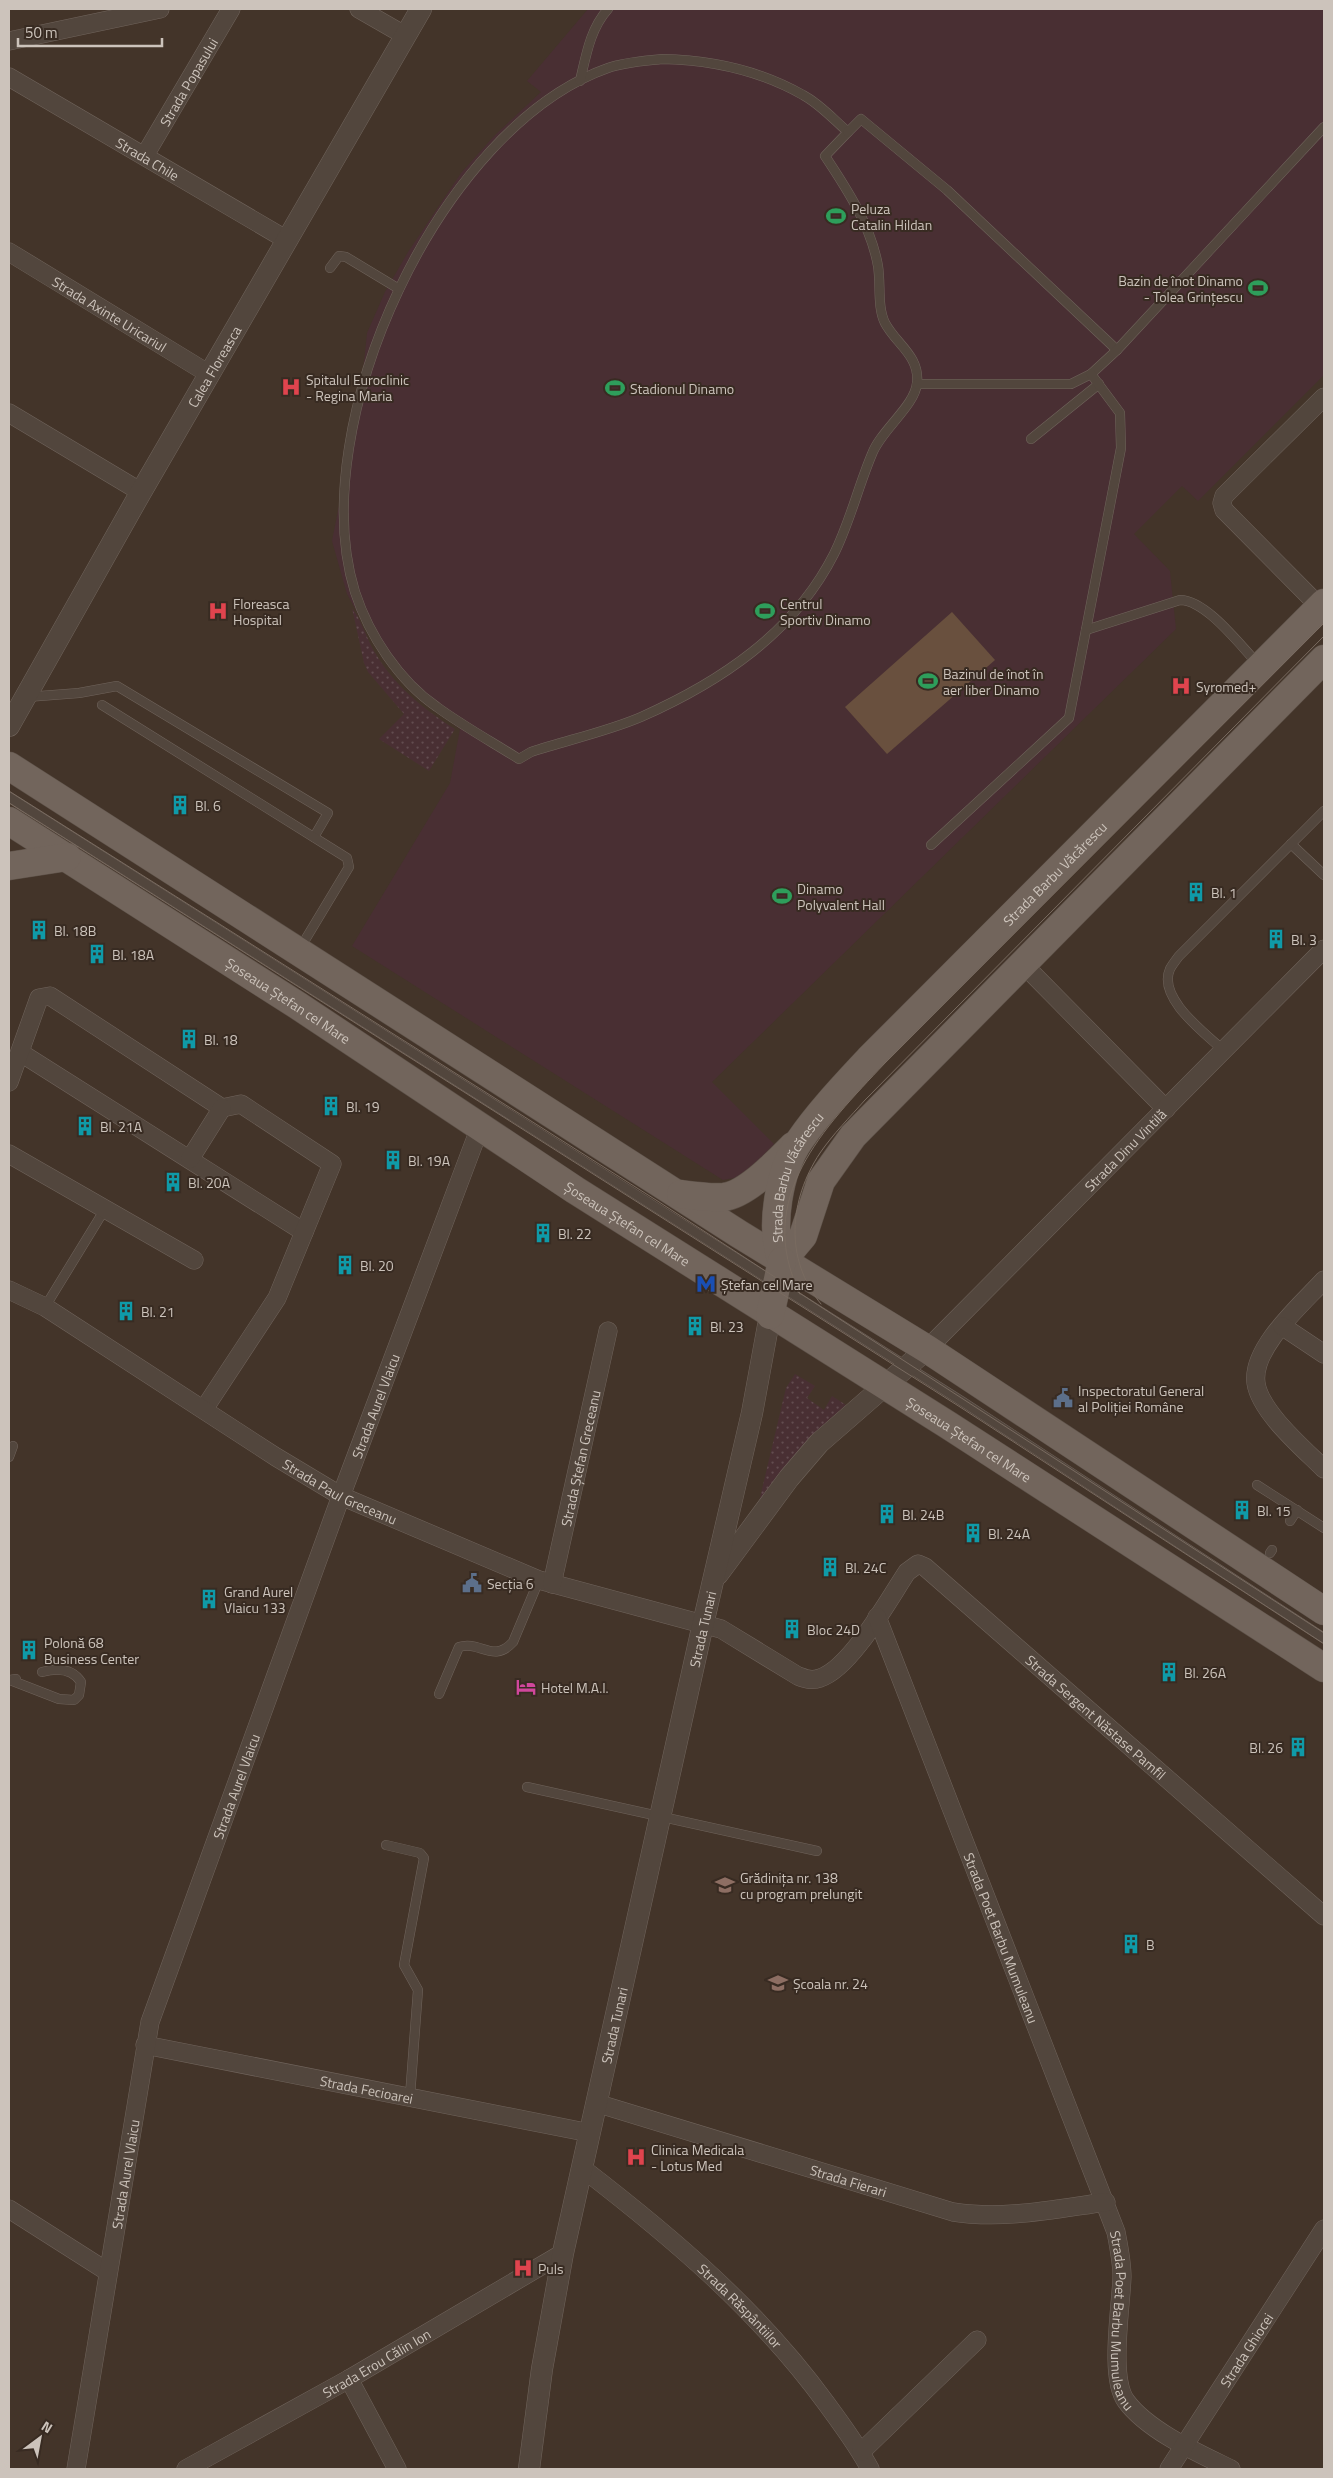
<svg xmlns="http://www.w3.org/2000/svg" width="1333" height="2478" font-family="'Titillium Web',sans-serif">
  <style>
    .grass { fill: url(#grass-dots) }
    .garden { fill: #492f33 }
    .water { fill: #69503e }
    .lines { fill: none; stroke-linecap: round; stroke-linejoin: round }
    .service-casing { stroke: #70645c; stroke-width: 10 }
    .minor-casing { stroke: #70645c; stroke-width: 19 }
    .tertiary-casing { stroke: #70645c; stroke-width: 22 }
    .primary-casing { stroke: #5c5047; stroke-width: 29 }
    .service { stroke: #52463d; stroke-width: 9 }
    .minor { stroke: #52463d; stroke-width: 18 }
    .tertiary { stroke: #52463d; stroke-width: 21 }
    .primary { stroke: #72655c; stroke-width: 28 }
    .tram { stroke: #796b60; stroke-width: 1 }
    .labels { text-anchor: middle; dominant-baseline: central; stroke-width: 4; stroke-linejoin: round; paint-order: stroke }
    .street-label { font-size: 14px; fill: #ccc3bb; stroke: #382b22 }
    .poi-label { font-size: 14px; fill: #ccc3bb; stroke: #382b22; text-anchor: start }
  </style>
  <defs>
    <pattern id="grass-dots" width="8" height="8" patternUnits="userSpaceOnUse" patternTransform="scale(1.25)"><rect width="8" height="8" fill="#492f33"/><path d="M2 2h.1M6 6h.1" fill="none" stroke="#624c4f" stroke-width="1.8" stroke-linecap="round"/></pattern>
  </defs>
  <rect width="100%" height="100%" fill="#433429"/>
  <g class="grass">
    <path d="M 352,608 C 363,622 367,641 377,656 C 396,687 425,710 455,729 L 429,771 L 379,739 L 404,714 L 368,672 L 364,663 Z"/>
    <polygon points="795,1374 815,1386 807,1398 824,1410 832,1396 846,1405 811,1436 758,1506 786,1388"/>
  </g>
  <polygon class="garden" points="588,9 1324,9 1324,375 1198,501 1182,486 1134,534 1170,571 1176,629 712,1082 774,1144 744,1176 723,1180 352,946 450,783 460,729 413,692 379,652 347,594 332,541 341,495 347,450 362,381 367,333 385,292 408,252 461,173 495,135 541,92 527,81"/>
  <polygon class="water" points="952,612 995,660 887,754 845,707"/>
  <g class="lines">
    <defs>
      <g id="service">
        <path d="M 662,59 C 712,60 759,70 803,95 C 820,104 834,120 848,132 L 825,156 C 847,189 871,226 878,266 C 881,284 877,307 885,323 C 896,344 920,356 917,383 C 915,406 881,430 872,454 C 858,487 850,522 834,554 C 794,633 720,682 641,717 C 606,732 567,740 531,752 L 519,759 C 492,742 463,726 437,707 C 399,681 369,635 355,592 C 303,425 440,127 608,68 C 625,62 644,61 662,59 Z"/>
        <path d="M 580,81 C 586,56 590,29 608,9"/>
        <polyline points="848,132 861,119 947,190 1117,350"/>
        <polyline points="330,268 339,256 346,257 399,289"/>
        <polyline points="917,384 1071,384 1091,374 1117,350 1324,127"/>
        <polyline points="1031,439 1099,384"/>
        <path d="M 1086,630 L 1180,600 C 1206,600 1240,645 1258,664"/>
        <polyline points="27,697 79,693 117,686 328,813 314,837"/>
        <polyline points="102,705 347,858 349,867 299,950"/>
        <polyline points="9,797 963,1402 1324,1638"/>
        <polyline points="1291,844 1324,875"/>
        <polyline points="931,845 1069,718 1121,448 1120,413 1091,374"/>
        <path d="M 1223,1050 C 1205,1033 1157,998 1170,969 C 1172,965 1176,960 1179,956 L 1324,811"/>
        <polyline points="45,1307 105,1209"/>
        <polyline points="9,1457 13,1446"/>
        <polyline points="1257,1485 1324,1528"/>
        <polyline points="1290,1521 1297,1510"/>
        <polyline points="1270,1553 1272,1550"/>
        <path d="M 16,1679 L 10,1680 L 59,1699 L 74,1700 L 79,1695 L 81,1682 C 72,1668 57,1668 42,1672"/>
        <path d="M 439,1694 L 459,1647 C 480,1640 493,1664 513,1642 L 539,1580"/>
        <polyline points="527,1787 817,1851"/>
        <polyline points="386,1845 420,1853 424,1858 404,1965 418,1990 410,2096"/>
      </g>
      <g id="minor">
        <polyline points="359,9 406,36"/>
        <polyline points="9,41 160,9"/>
        <path id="s1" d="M 9,77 L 287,240"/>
        <path id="s2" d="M 145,155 L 231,9"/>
        <path id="s3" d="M 9,252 L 209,374"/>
        <polyline points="1324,397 1224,496 1222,503 1224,510 1324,611"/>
        <polyline points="9,413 141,492"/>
        <polyline points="1023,964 1166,1109"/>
        <polyline points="21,1053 304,1232"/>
        <polyline points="9,1082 39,998 50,996 222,1108 241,1104 332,1164 277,1298 204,1409"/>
        <polyline points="9,1154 194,1260"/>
        <polyline points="190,1159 222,1108"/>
        <path d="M 1324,1280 C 1302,1304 1251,1348 1256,1383 C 1260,1412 1304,1449 1324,1469"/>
        <path id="s4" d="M 9,1290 L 45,1307 L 276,1457 L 341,1496 L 539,1580 L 721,1629 L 798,1676 C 806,1679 812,1681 820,1678 C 851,1668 889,1599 907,1572 L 918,1564 L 925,1567 L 1324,1916"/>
        <polyline points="1282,1326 1324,1354"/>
        <path id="s5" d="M 927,1349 L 1324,949"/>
        <path id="s6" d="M 552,1584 L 608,1331"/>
        <path id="s7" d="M 877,1617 L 1116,2232 C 1119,2247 1122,2262 1122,2277 C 1121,2307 1109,2378 1126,2401 C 1148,2431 1198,2453 1231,2469"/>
        <path id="s8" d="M 145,2045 L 590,2133"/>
        <path id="s9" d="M 596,2103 L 953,2212 C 1004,2220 1055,2209 1106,2202"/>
        <path id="s10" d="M 582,2168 C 673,2238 758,2310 826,2403 C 842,2425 858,2446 870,2469"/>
        <polyline points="9,2209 108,2272"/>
        <polyline points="349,2379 397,2469"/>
        <polyline points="861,2452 977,2340"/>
        <path id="s11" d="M 76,2469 L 150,2022 L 341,1496 L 480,1127"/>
        <path id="s12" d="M 186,2469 L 349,2379 L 563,2253"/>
        <path id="s13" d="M 1169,2469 L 1324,2229"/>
      </g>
      <g id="tertiary">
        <path id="s14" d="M 9,726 L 141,492 L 421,9"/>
        <polyline points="718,1574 789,1478 819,1443 927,1349"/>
        <path id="s15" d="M 529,2469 L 542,2369 L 563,2253 L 703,1624 L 752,1413 L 770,1315"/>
      </g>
      <g id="primary">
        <polyline points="9,766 739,1234 927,1349 1324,1611"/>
        <path id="s16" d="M 9,821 L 297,1005 L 575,1190 L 948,1425 L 1324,1668"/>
        <polyline points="9,866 67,857"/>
        <path d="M 681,1194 C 696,1196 710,1198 724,1197 C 747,1194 777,1162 793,1146"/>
        <path id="s17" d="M 782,1261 C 769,1228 779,1170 800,1140 C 820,1111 845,1085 869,1059 L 1324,603"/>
        <polyline points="782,1261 803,1236 821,1181 853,1136 1324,659"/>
        <polyline points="770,1315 782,1261"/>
      </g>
    </defs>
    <use href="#service" class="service-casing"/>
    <use href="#minor" class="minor-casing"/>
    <use href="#tertiary" class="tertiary-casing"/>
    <use href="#primary" class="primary-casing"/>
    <use href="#service" class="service"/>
    <use href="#minor" class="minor"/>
    <use href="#tertiary" class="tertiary"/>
    <use href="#primary" class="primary"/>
    <g class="tram">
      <polyline points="9,791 656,1200 1324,1633"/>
      <polyline points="9,803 960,1407 1324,1644"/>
      <path d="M 800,1294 C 753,1198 824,1128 885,1063 L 1324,623"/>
      <path d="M 821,1304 C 784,1259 789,1200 820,1153 C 833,1134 850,1117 865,1100 L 1324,636"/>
    </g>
  </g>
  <defs>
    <symbol id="stadium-bare" viewBox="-9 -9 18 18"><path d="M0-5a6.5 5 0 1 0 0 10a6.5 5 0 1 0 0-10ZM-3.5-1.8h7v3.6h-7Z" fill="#2e9e5b" stroke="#382b22" stroke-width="2.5" paint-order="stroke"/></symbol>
    <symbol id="hospital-bare" viewBox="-9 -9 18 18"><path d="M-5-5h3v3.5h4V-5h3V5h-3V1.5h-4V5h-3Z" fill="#e0444e" stroke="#382b22" stroke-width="2.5" paint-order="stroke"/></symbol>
    <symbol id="building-bare" viewBox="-9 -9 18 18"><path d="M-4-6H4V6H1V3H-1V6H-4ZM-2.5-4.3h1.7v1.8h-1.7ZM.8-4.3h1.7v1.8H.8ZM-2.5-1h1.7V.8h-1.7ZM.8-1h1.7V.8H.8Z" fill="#0f9aa8" stroke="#382b22" stroke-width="2.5" paint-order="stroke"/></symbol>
    <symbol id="metro-bare" viewBox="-9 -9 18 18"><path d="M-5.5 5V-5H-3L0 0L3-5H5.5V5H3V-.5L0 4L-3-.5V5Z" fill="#1a4fb4" stroke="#382b22" stroke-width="2.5" paint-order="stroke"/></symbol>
    <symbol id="civic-bare" viewBox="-9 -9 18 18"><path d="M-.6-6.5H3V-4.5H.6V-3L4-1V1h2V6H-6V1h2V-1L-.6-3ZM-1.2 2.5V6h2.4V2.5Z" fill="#5c6f8a" stroke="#382b22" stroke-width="2.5" paint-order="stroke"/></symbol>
    <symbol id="hotel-bare" viewBox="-9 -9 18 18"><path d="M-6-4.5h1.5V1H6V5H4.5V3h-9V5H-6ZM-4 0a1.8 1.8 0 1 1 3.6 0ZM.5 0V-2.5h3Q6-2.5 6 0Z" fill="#d1479c" stroke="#382b22" stroke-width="2.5" paint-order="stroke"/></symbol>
    <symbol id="school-bare" viewBox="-9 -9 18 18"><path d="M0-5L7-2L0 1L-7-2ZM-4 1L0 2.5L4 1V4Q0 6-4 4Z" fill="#8d6e63" stroke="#382b22" stroke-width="2.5" paint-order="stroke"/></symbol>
  </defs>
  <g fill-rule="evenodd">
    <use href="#stadium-bare" x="822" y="202" width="28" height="28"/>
    <use href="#stadium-bare" x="1244" y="274" width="28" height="28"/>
    <use href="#hospital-bare" x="277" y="373" width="28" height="28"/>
    <use href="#stadium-bare" x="601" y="374" width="28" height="28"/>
    <use href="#hospital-bare" x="204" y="597" width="28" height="28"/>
    <use href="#stadium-bare" x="751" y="597" width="28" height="28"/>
    <use href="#stadium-bare" x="914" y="667" width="28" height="28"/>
    <use href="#hospital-bare" x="1167" y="672" width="28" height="28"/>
    <use href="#building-bare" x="166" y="791" width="28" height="28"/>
    <use href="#building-bare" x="1182" y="878" width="28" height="28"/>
    <use href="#stadium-bare" x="768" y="882" width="28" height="28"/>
    <use href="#building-bare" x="25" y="916" width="28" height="28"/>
    <use href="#building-bare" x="1262" y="925" width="28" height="28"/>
    <use href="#building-bare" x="83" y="940" width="28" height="28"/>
    <use href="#building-bare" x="175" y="1025" width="28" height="28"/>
    <use href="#building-bare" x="317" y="1092" width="28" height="28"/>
    <use href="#building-bare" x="71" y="1112" width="28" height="28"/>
    <use href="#building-bare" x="379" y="1146" width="28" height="28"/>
    <use href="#building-bare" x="159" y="1168" width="28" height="28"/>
    <use href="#building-bare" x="529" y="1219" width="28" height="28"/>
    <use href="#building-bare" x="331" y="1251" width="28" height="28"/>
    <use href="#metro-bare" x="692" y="1270" width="28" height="28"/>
    <use href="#building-bare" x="112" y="1297" width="28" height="28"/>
    <use href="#building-bare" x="681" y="1312" width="28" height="28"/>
    <use href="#civic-bare" x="1049" y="1384" width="28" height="28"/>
    <use href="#building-bare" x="1228" y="1496" width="28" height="28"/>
    <use href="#building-bare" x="873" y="1500" width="28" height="28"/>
    <use href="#building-bare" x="959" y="1519" width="28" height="28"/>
    <use href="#building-bare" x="816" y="1553" width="28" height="28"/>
    <use href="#civic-bare" x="458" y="1569" width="28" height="28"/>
    <use href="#building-bare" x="195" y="1585" width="28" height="28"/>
    <use href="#building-bare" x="778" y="1615" width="28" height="28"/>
    <use href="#building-bare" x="15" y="1636" width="28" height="28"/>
    <use href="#building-bare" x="1155" y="1658" width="28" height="28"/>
    <use href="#hotel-bare" x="512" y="1673" width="28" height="28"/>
    <use href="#building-bare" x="1284" y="1733" width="28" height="28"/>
    <use href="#school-bare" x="711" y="1871" width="28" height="28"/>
    <use href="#building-bare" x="1117" y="1930" width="28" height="28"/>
    <use href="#school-bare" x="764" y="1969" width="28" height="28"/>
    <use href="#hospital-bare" x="622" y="2143" width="28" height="28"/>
    <use href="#hospital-bare" x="509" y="2254" width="28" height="28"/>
  </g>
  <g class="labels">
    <g class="street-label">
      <text stroke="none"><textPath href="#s2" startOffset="85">Strada Popasului</textPath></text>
      <text stroke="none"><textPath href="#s1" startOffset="161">Strada Chile</textPath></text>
      <text stroke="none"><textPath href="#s3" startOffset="118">Strada Axinte Uricariul</textPath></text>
      <text stroke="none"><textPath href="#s14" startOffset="414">Calea Floreasca</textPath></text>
      <text stroke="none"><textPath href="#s17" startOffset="495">Strada Barbu Văcărescu</textPath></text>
      <text stroke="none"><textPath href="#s16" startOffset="332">Șoseaua Ștefan cel Mare</textPath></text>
      <text stroke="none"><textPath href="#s5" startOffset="281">Strada Dinu Vintilă</textPath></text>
      <text stroke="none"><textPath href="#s17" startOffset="89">Strada Barbu Văcărescu</textPath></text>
      <text stroke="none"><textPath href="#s16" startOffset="738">Șoseaua Ștefan cel Mare</textPath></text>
      <text stroke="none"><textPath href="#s11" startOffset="1109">Strada Aurel Vlaicu</textPath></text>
      <text stroke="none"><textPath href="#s16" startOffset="1142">Șoseaua Ștefan cel Mare</textPath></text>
      <text stroke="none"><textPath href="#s6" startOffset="129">Strada Ștefan Greceanu</textPath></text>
      <text stroke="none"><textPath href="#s4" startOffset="388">Strada Paul Greceanu</textPath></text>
      <text stroke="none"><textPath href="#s15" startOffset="858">Strada Tunari</textPath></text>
      <text stroke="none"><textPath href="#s4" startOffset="1295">Strada Sergent Năstase Pamfil</textPath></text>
      <text stroke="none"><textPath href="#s11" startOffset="704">Strada Aurel Vlaicu</textPath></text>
      <text stroke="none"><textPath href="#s7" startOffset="344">Strada Poet Barbu Mumuleanu</textPath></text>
      <text stroke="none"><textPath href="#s15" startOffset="452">Strada Tunari</textPath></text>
      <text stroke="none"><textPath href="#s8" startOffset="226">Strada Fecioarei</textPath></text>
      <text stroke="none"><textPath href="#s11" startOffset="299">Strada Aurel Vlaicu</textPath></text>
      <text stroke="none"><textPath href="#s9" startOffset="264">Strada Fierari</textPath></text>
      <text stroke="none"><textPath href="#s10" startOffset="210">Strada Răspântiilor</textPath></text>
      <text stroke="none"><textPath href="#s7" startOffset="749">Strada Poet Barbu Mumuleanu</textPath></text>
      <text stroke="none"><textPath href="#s13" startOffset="142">Strada Ghiocei</textPath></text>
      <text stroke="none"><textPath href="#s12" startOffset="218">Strada Erou Călin Ion</textPath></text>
    </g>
    <g class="poi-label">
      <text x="851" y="208">Peluza<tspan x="851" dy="16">Catalin Hildan</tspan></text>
      <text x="1243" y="280" text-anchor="end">Bazin de înot Dinamo<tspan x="1243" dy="16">- Tolea Grințescu</tspan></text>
      <text x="306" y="379">Spitalul Euroclinic<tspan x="306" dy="16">- Regina Maria</tspan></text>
      <text x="630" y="388">Stadionul Dinamo</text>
      <text x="233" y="603">Floreasca<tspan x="233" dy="16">Hospital</tspan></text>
      <text x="780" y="603">Centrul<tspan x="780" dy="16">Sportiv Dinamo</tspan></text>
      <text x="943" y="673">Bazinul de înot în<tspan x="943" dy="16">aer liber Dinamo</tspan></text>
      <text x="1196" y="686">Syromed+</text>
      <text x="195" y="805">Bl. 6</text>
      <text x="797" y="888">Dinamo<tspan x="797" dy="16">Polyvalent Hall</tspan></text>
      <text x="1211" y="892">Bl. 1</text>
      <text x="54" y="930">Bl. 18B</text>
      <text x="1291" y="939">Bl. 3</text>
      <text x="112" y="954">Bl. 18A</text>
      <text x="204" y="1039">Bl. 18</text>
      <text x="346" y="1106">Bl. 19</text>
      <text x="100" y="1126">Bl. 21A</text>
      <text x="408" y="1160">Bl. 19A</text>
      <text x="188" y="1182">Bl. 20A</text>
      <text x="558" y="1233">Bl. 22</text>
      <text x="360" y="1265">Bl. 20</text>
      <text x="721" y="1284">Ștefan cel Mare</text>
      <text x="141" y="1311">Bl. 21</text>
      <text x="710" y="1326">Bl. 23</text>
      <text x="1078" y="1390">Inspectoratul General<tspan x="1078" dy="16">al Poliției Române</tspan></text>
      <text x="1257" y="1510">Bl. 15</text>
      <text x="902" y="1514">Bl. 24B</text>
      <text x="988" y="1533">Bl. 24A</text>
      <text x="845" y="1567">Bl. 24C</text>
      <text x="487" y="1583">Secția 6</text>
      <text x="224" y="1591">Grand Aurel<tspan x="224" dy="16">Vlaicu 133</tspan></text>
      <text x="807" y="1629">Bloc 24D</text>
      <text x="44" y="1642">Polonă 68<tspan x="44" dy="16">Business Center</tspan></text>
      <text x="1184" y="1672">Bl. 26A</text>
      <text x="541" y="1687">Hotel M.A.I.</text>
      <text x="1283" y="1747" text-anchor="end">Bl. 26</text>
      <text x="740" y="1877">Grădinița nr. 138<tspan x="740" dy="16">cu program prelungit</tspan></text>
      <text x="1146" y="1944">B</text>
      <text x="793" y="1983">Școala nr. 24</text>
      <text x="651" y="2149">Clinica Medicala<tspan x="651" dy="16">- Lotus Med</tspan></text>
      <text x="538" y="2268">Puls</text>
    </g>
  </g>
  <rect width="1333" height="2478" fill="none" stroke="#ccc3bb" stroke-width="20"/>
  <g transform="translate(40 2438) rotate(32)" stroke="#382b22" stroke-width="4" paint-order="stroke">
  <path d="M0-4L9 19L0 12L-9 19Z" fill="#ccc3bb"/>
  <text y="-8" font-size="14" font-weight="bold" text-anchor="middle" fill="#ccc3bb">N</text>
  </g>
  <path d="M18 38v8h144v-8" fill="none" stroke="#ccc3bb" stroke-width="2.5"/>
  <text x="25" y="38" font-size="15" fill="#ccc3bb" stroke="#382b22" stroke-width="4" paint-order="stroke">50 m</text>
</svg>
